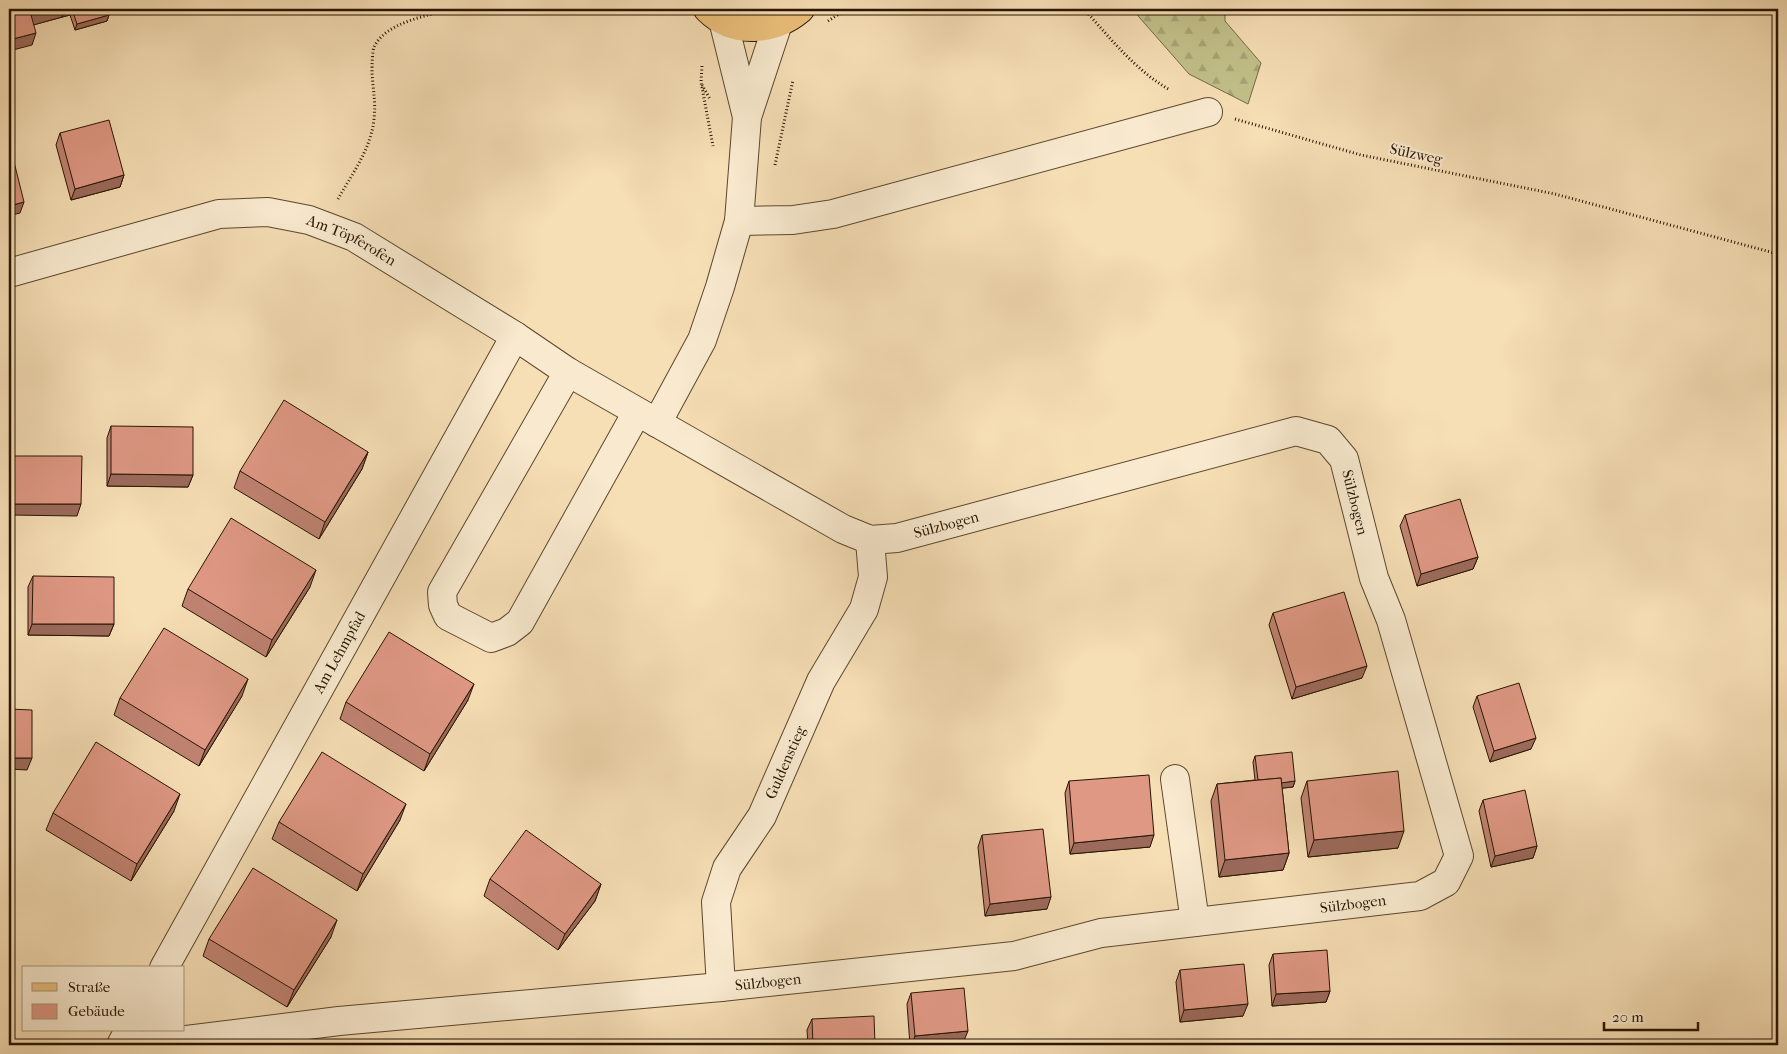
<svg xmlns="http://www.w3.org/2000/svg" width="1787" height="1054" font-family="'IM FELL French Canon',serif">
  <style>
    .forest { fill: url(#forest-firs); stroke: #756a45 }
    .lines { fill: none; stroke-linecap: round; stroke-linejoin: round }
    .minor-casing { stroke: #5c472d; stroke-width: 30 }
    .major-casing { stroke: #281500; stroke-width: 30 }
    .path { stroke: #281500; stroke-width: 3; stroke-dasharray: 1 2.5; stroke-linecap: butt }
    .minor { stroke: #f9eacf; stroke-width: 28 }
    .major { stroke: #ebbf7a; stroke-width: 28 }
    .wall { fill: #c08372; stroke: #281500 }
    .shaded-wall { fill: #9c6a5c; stroke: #281500 }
    .building { fill: #df9884; stroke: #281500 }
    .labels { text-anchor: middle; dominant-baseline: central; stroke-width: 4.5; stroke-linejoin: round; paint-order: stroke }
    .street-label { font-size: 15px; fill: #281500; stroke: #f9eacf }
  </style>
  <defs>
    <pattern id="forest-firs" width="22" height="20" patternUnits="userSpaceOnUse" patternTransform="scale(1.25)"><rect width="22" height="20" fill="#c2c08a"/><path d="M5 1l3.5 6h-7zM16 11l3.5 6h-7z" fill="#a7a475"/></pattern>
  </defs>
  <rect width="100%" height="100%" fill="#f6deb5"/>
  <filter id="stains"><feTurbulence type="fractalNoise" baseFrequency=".004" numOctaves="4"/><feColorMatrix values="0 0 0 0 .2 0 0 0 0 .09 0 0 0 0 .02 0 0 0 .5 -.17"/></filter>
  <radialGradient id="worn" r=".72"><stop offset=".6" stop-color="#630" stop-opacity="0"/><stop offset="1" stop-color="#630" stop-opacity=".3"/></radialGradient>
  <polygon class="forest" points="1132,9 1225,9 1225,21 1261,63 1248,104 1189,74"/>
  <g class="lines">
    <defs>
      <g id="minor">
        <polyline points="723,20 747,117"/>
        <polyline points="739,221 793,220 833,214 1208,112"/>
        <path id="s1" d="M 9,273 L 219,214 L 268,212 L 309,220 L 354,237 L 515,336 L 568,372 L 843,529 L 870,540 L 897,538 L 1296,431 L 1328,440 L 1344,459 L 1374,578 L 1391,620 L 1459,856 L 1446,882 L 1420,896 L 1101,933 L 1014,956 L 721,987 L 339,1021 L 146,1045"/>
        <polyline points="568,372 442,592 443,605 448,616 491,638 507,632 520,622 637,412"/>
        <polyline points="657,423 702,340 720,287 739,221 747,117 778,23"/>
        <polyline points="1175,779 1195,922"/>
        <path id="s2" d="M 164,968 L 515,336"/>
        <path id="s3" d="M 721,987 L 716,902 L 727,868 L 762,816 L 821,681 L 864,609 L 873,577 L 870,540"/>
        <polyline points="121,1045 129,1030"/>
      </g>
      <path id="major" d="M 708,9 C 734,35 774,31 800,9"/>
    </defs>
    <use href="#minor" class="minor-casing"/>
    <use href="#major" class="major-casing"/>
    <g class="path">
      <path d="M 1084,9 C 1110,38 1136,71 1170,90"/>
      <polyline points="828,21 839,14 857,9"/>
      <polyline points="702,66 701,82 713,146"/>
      <polyline points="702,85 710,99"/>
      <polyline points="1235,119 1361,155 1555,194 1778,254"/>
      <polyline points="775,165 793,80"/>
      <path d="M 338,199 C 352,174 371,149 374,119 C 376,102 373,90 372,73 C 372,66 372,53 374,47 C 386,22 427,16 451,9"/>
    </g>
    <use href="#minor" class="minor"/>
    <use href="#major" class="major"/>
  </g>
  <g class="wall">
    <polygon points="9,9 107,9 109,15 107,21 75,30 70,15 33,25 32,45"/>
    <polygon points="60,133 124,175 120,187 71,200 56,145"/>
    <polygon points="111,426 193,475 188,487 107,486 107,438"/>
    <polygon points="368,452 362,469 319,539 234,488 240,471"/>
    <polygon points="1405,515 1478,557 1473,569 1417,586 1400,526"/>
    <polygon points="33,576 114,624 109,636 28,635 28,587"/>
    <polygon points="310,587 266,657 182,606 188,589"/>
    <polygon points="1273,613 1362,678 1292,699 1269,625"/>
    <polygon points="242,696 199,766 114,715 120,698"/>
    <polygon points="1477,696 1531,749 1490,762 1473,707"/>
    <polygon points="468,700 424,771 340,719 346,702"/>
    <polygon points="1255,756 1295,781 1293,787 1282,788 1289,853 1283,870 1219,877 1211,801 1217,784 1255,780 1253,762"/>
    <polygon points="1069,781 1150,847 1070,854 1065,793"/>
    <polygon points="1307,781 1398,848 1308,857 1301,798"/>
    <polygon points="1483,800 1537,846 1533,858 1491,867 1479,811"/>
    <polygon points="174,811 131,881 46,830 53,813"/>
    <polygon points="400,820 357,891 272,839 279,822"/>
    <polygon points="982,835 1047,909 985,916 978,847"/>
    <polygon points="490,879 601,884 595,901 558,950 484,896"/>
    <polygon points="331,937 287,1007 203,956 209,939"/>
    <polygon points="1273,954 1330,991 1326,1002 1272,1006 1269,965"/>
    <polygon points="1180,970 1243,1016 1180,1022 1176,982"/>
    <polygon points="911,993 963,1043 937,1045 910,1045 907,1004"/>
    <polygon points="812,1019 875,1045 808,1045 807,1030"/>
  </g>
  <g class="shaded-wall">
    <polygon points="54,9 65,9 62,17 26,27 31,15"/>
    <polygon points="72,9 70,15 62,17 64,11"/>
    <polygon points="109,15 107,21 75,30 77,24"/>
    <polygon points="36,33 32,45 9,51 9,40"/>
    <polygon points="124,175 120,187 71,200 75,189"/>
    <polygon points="24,202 20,213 9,216 9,206"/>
    <polygon points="368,452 362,469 319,539 325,522"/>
    <polygon points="111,474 193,475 188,487 107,486"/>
    <polygon points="9,504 81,504 77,516 9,515"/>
    <polygon points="1478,557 1473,569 1417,586 1421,574"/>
    <polygon points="316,570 310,587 266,657 272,640"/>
    <polygon points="32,624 114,624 109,636 28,635"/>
    <polygon points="1367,666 1362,678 1292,699 1296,687"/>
    <polygon points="248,679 242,696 199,766 205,750"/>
    <polygon points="474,684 468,700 424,771 430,754"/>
    <polygon points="1536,738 1531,749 1490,762 1494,751"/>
    <polygon points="9,758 32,758 27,770 9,769"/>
    <polygon points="1295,781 1293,787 1256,791 1258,785"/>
    <polygon points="180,794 174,811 131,881 137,864"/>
    <polygon points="406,804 400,820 357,891 363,874"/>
    <polygon points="1404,831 1398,848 1308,857 1314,840"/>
    <polygon points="1154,835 1150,847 1070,854 1074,843"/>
    <polygon points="1537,846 1533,858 1491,867 1495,856"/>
    <polygon points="1289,853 1283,870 1219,877 1225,860"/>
    <polygon points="601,884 595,901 558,950 565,934"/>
    <polygon points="1051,897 1047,909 985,916 990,904"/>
    <polygon points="337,920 331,937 287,1007 294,990"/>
    <polygon points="1330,991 1326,1002 1272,1006 1276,994"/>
    <polygon points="1248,1004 1243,1016 1180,1022 1184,1010"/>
    <polygon points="968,1031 963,1043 937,1045 912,1045 915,1036"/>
  </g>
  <g class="building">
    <polygon points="9,9 54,9 31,15 36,33 9,40"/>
    <polygon points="65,9 107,9 109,15 77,24 72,9 64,11"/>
    <polygon points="109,120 124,175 75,189 60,133"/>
    <polygon points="9,146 10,146 24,202 9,206"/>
    <polygon points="284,400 368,452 325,522 240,471"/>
    <polygon points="111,426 193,427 193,475 111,474"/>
    <polygon points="9,456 82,456 81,504 9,504"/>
    <polygon points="1460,499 1478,557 1421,574 1405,515"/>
    <polygon points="231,518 316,570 272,640 188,589"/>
    <polygon points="33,576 114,577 114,624 32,624"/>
    <polygon points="1344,592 1367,666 1296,687 1273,613"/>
    <polygon points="164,628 248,679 205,750 120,698"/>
    <polygon points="389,632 474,684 430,754 346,702"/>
    <polygon points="1519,683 1536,738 1494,751 1477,696"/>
    <polygon points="9,709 32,710 32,758 9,758"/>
    <polygon points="96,742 180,794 137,864 53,813"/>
    <polygon points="322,752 406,804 363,874 279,822"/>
    <polygon points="1292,752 1295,781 1281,783 1281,778 1258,780 1255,756"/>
    <polygon points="1398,771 1404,831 1314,840 1307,781"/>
    <polygon points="1149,775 1154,835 1074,843 1069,781"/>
    <polygon points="1281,778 1289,853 1225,860 1217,784"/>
    <polygon points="1525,790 1537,846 1495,856 1483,800"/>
    <polygon points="1043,829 1051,897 990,904 982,835"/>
    <polygon points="526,830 601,884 565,934 490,879"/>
    <polygon points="253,868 337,920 294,990 209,939"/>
    <polygon points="1327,950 1330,991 1276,994 1273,954"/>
    <polygon points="1244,964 1248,1004 1184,1010 1180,970"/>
    <polygon points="964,988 968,1031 915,1036 911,993"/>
    <polygon points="874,1016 875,1045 813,1045 812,1019"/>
  </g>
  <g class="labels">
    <g class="street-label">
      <text transform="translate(1416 154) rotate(12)">Sülzweg</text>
      <text stroke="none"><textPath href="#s1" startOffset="356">Am Töpferofen</textPath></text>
      <text stroke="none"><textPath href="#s1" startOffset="1499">Sülzbogen</textPath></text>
      <text stroke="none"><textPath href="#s1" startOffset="1034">Sülzbogen</textPath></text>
      <text stroke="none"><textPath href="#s2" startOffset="361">Am Lehmpfad</textPath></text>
      <text stroke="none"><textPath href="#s3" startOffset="242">Guldenstieg</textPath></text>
      <text transform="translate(1353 904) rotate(-7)">Sülzbogen</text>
      <text transform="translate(768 982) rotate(-6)">Sülzbogen</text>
    </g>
  </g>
  <rect width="1787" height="1054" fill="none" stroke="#f6deb5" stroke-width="30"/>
  <rect x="10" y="10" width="1767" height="1034" fill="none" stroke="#281500" stroke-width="2.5"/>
  <rect x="15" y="15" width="1757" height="1024" fill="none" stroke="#281500"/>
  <rect x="22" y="966" width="162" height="65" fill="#f9eacf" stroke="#a5957c"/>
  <rect x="32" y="983" width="25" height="8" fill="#ebbf7a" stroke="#a5957c"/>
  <text x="68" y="992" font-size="15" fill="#281500">Straße</text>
  <rect x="32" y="1004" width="25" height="15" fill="#df9884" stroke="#a5957c"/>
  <text x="68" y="1016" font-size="15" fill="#281500">Gebäude</text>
  <path d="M1604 1022v8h94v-8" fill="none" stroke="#281500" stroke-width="2.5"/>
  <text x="1612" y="1022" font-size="15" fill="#281500" stroke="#f9eacf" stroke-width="4" paint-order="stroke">20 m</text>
  <rect width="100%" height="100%" filter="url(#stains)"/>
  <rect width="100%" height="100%" fill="url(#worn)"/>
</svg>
